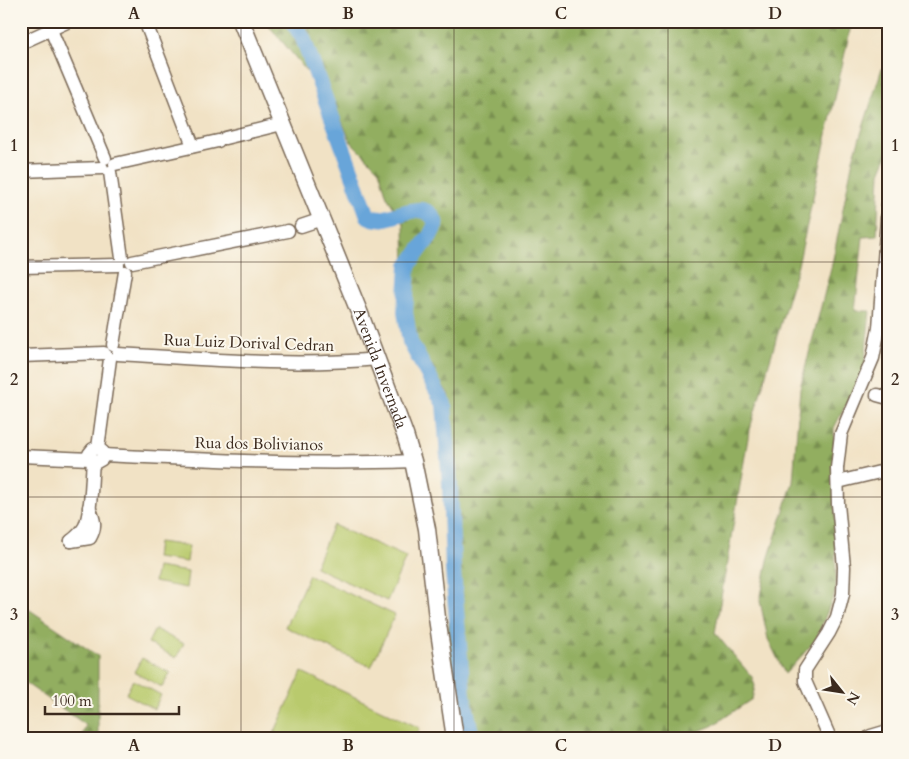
<svg xmlns="http://www.w3.org/2000/svg" width="909" height="759" font-family="Cardo,serif">
  <style>
    .green { fill: #b9ca6d; stroke: #7a7a46 }
    .forest { fill: url(#forest-firs); stroke: #666c3f }
    .lines { fill: none; stroke-linecap: round; stroke-linejoin: round }
    .river { stroke: #68a5d9; stroke-width: 16 }
    .minor-casing { stroke: #7b6a58; stroke-width: 15 }
    .major-casing { stroke: #7b6a58; stroke-width: 19 }
    .minor { stroke: #fff; stroke-width: 12 }
    .major { stroke: #fff; stroke-width: 16 }
    .grid { fill: none; stroke: #3b2a1e; stroke-width: 1; stroke-opacity: 0.55 }
    .labels { text-anchor: middle; dominant-baseline: central; stroke-width: 4; stroke-linejoin: round; paint-order: stroke }
    .street-label { font-size: 16px; fill: #3b2a1e; stroke: #fbf7ec }
    .neatline { fill: none; stroke: #3b2a1e; stroke-width: 2 }
    .grid-label { font-size: 16px; text-anchor: middle; font-weight: bold; fill: #3b2a1e }
  </style>
  <defs>
    <pattern id="forest-firs" width="22" height="20" patternUnits="userSpaceOnUse" patternTransform="scale(1.25)"><rect width="22" height="20" fill="#92ae60"/><path d="M5 1l3.5 6h-7zM16 11l3.5 6h-7z" fill="#788e4f"/></pattern>
  </defs>
  <rect width="100%" height="100%" fill="#fbf7ec"/>
  <filter id="ink" filterUnits="userSpaceOnUse"><feTurbulence type="fractalNoise" baseFrequency=".02" numOctaves="2"/><feDisplacementMap in="SourceGraphic" scale="10" xChannelSelector="R" yChannelSelector="G"/><feConvolveMatrix kernelMatrix="1 2 1 2 8 2 1 2 1" color-interpolation-filters="sRGB"/></filter>
  <filter id="wash" filterUnits="userSpaceOnUse"><feTurbulence type="fractalNoise" baseFrequency=".0096" numOctaves="4" result="noise"/><feDisplacementMap in="SourceGraphic" scale="20" xChannelSelector="R" yChannelSelector="G"/><feGaussianBlur stdDeviation="1.12" result="paint"/><feColorMatrix in="noise" values="0 0 0 0 0 0 0 0 0 0 0 0 0 0 0 0 0 1.4 0 .05"/><feComposite in="paint" operator="in"/></filter>
  <g filter="url(#wash)">
    <rect width="100%" height="100%" fill="#f1e2c5"/>
    <g class="green">
      <polygon points="333,525 406,557 387,601 315,567"/>
      <polygon points="158,542 189,546 187,562 156,558"/>
      <polygon points="157,567 188,572 186,588 154,582"/>
      <polygon points="309,575 395,615 371,667 285,627"/>
      <polygon points="155,629 184,644 176,658 148,643"/>
      <polygon points="142,658 170,673 162,687 134,672"/>
      <polygon points="302,672 420,728 415,738 272,738"/>
      <polygon points="133,680 161,695 154,709 126,694"/>
    </g>
    <g class="forest">
      <polygon points="265,21 852,21 799,261 749,432 715,633 752,677 755,686 752,699 712,726 681,738 463,738 450,671 448,629 451,612 446,513 453,426 448,393 406,338 404,224 387,197 379,170 351,142 334,104"/>
      <polygon points="882,68 888,69 888,154 880,173 877,236 863,237 855,311 870,311 864,370 834,428 836,590 816,640 785,674 768,639 760,601 768,560 793,482 800,388 832,264 853,159"/>
      <polygon points="21,604 98,656 98,738 81,738 86,725 21,680"/>
    </g>
    <g class="lines">
      <path class="river" d="M 292,21 L 303,38 L 368,216 C 372,218 376,219 380,219 C 399,217 428,197 436,224 L 430,236 L 408,266 L 405,312 L 410,342 L 444,404 L 450,484 L 453,570 L 463,695 L 472,738"/>
    </g>
  </g>
  <g filter="url(#ink)">
    <g class="lines">
      <defs>
        <g id="minor">
          <polyline points="145,21 193,146"/>
          <polyline points="51,30 105,158"/>
          <polyline points="21,43 69,21"/>
          <polyline points="225,138 282,124"/>
          <polyline points="115,164 218,141"/>
          <polyline points="21,171 102,168"/>
          <polyline points="110,172 122,258"/>
          <polyline points="301,226 322,219"/>
          <polyline points="132,262 288,231"/>
          <polyline points="21,267 118,265"/>
          <polyline points="113,345 125,272"/>
          <path d="M 118,354 C 205,359 292,367 378,359"/>
          <polyline points="21,356 104,353"/>
          <polyline points="877,395 888,398"/>
          <polyline points="98,448 110,359"/>
          <path d="M 103,455 C 206,460 310,465 413,461"/>
          <polyline points="21,456 90,459 95,463 102,459 103,452 98,448 93,449 89,454 90,459"/>
          <polyline points="838,482 888,470"/>
          <path d="M 71,541 C 76,537 82,532 85,526 C 92,509 91,481 93,462"/>
          <path d="M 71,541 L 90,538 C 97,526 94,519 89,507"/>
          <polyline points="830,738 805,681 805,670 829,633 837,617 843,594 844,567 838,504 837,468 841,434 873,358 879,328 888,205"/>
        </g>
        <g id="major">
          <path id="s1" d="M 241,21 L 360,314 L 405,435 L 413,461 L 427,529 L 437,618 L 455,738"/>
          <polyline points="871,738 888,733"/>
        </g>
      </defs>
      <use href="#minor" class="minor-casing"/>
      <use href="#major" class="major-casing"/>
      <use href="#minor" class="minor"/>
      <use href="#major" class="major"/>
    </g>
  </g>
  <path class="grid" d="M 241,21 L 241,738M 454,21 L 454,738M 668,21 L 668,738M 21,262 L 888,262M 21,497 L 888,497"/>
  <g class="labels">
    <g class="street-label">
      <text transform="translate(249 343) rotate(2)">Rua Luiz Dorival Cedran</text>
      <text stroke="none"><textPath href="#s1" startOffset="374">Avenida Invernada</textPath></text>
      <text transform="translate(259 444) rotate(1)">Rua dos Bolivianos</text>
    </g>
  </g>
  <rect width="909" height="759" fill="none" stroke="#fbf7ec" stroke-width="55"/>
  <g transform="translate(842 692) rotate(120)" stroke="#fbf7ec" stroke-width="4" paint-order="stroke">
  <path d="M0-4L9 19L0 12L-9 19Z" fill="#3b2a1e"/>
  <text y="-8" font-size="14" font-weight="bold" text-anchor="middle" fill="#3b2a1e">N</text>
  </g>
  <path d="M45 706v8h134v-8" fill="none" stroke="#3b2a1e" stroke-width="2.5"/>
  <text x="52" y="706" font-size="15" fill="#3b2a1e" stroke="#fbf7ec" stroke-width="4" paint-order="stroke">100 m</text>
  <rect x="28" y="28" width="854" height="704" class="neatline"/>
  <g class="grid-label">
    <text x="134" y="19">A</text>
    <text x="348" y="19">B</text>
    <text x="561" y="19">C</text>
    <text x="775" y="19">D</text>
    <text x="14" y="151">1</text>
    <text x="895" y="151">1</text>
    <text x="14" y="385">2</text>
    <text x="895" y="385">2</text>
    <text x="14" y="620">3</text>
    <text x="895" y="620">3</text>
    <text x="134" y="751">A</text>
    <text x="348" y="751">B</text>
    <text x="561" y="751">C</text>
    <text x="775" y="751">D</text>
  </g>
</svg>
